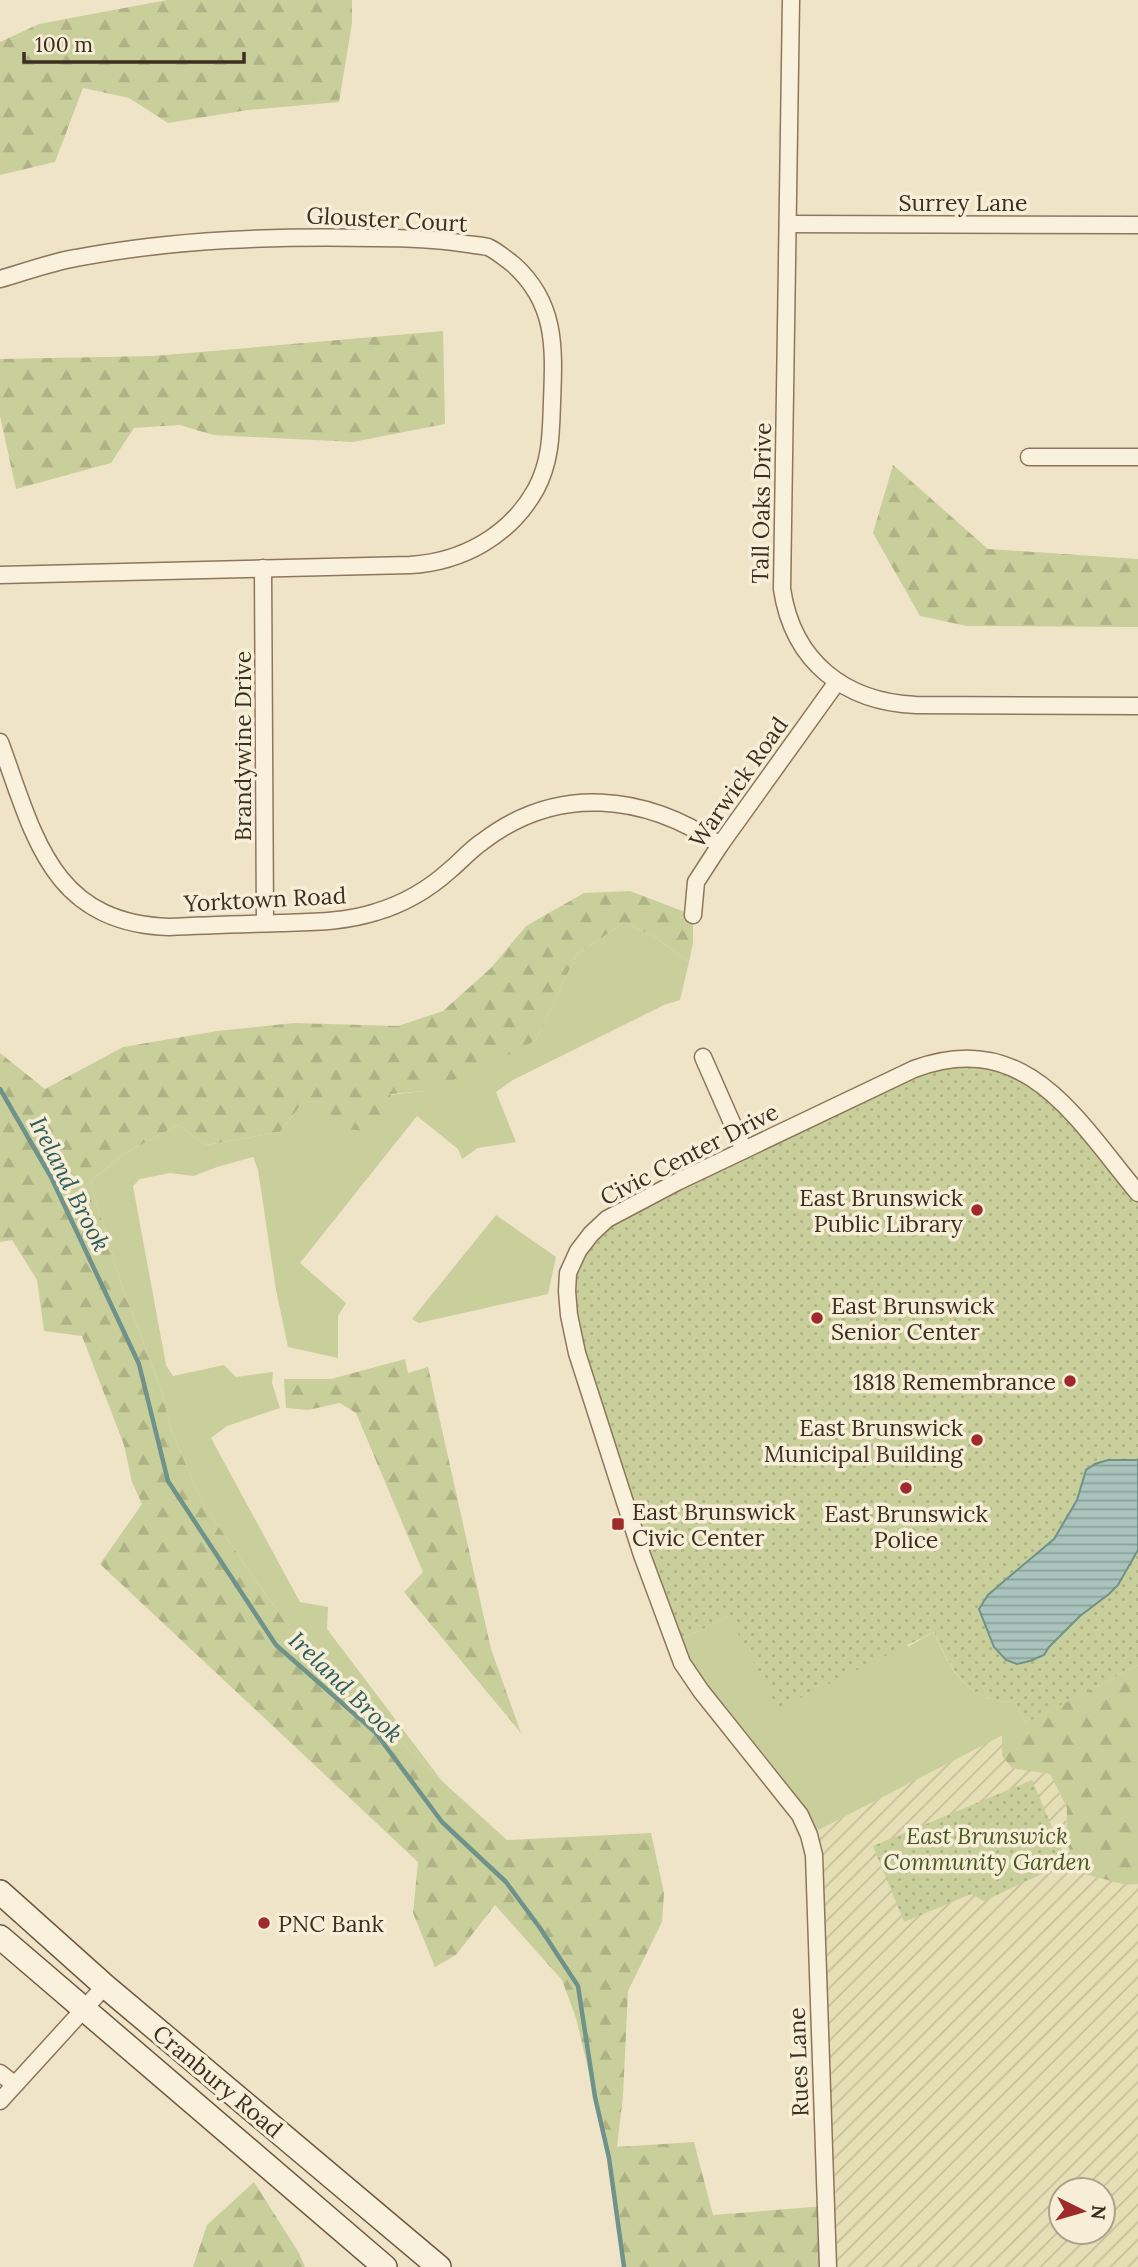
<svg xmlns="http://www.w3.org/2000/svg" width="1138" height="2267" font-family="Lora,serif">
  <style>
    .farmland { fill: url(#farmland-furrows); fill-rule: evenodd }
    .grass { fill: #c9cf9b }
    .forest { fill: url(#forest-firs) }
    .park { fill: url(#park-dots) }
    .water { fill: url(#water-rules); stroke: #6f938a; stroke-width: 2 }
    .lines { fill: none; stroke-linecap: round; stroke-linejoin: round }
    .stream { stroke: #6f938a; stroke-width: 4.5 }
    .street-casing { stroke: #8d765c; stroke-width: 19 }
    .secondary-casing { stroke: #6f573f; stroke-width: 26 }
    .street { stroke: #faf1dc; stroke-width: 16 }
    .secondary { stroke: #faf1dc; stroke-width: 23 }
    .poi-dot { fill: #9e2a2b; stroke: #f7eed8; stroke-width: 2.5 }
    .labels { text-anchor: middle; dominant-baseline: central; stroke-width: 7; stroke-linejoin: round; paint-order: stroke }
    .street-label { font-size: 23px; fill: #3d2e20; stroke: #f7eed8 }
    .poi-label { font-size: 23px; fill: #3d2e20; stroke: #f7eed8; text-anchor: end }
    .park-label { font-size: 23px; font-style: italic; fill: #4d5a26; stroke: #f7eed8 }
    .water-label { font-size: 24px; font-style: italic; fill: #2f5d5a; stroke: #f7eed8 }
  </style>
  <defs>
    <pattern id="farmland-furrows" width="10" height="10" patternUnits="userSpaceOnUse" patternTransform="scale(1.75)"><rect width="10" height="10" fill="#e6deb5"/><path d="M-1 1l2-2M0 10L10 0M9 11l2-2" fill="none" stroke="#c6bf9b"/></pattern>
    <pattern id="forest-firs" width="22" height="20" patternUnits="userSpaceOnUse" patternTransform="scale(1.75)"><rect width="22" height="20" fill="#c9cf9b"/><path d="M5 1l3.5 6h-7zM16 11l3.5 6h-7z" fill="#aeb285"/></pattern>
    <pattern id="park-dots" width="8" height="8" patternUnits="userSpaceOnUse" patternTransform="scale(1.75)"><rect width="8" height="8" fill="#c9cf9b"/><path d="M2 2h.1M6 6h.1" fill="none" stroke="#aeb285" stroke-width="1.8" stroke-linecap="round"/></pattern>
    <pattern id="water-rules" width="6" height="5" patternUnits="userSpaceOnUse" patternTransform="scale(1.75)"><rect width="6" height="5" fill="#a9c4bc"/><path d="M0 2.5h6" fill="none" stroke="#8ba098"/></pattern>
  </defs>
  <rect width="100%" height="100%" fill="#f0e4c8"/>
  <path class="farmland" d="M 1002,1735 L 1002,1756 L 1012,1768 L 1050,1773 L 1067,1808 L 1066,1842 L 1126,1885 L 1138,1884 L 1138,2267 L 824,2267 L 809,1835 ZM 1061,2190 L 1103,2190 L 1103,2232 L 1061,2232 Z"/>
  <g class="grass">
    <polygon points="624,923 652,935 689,962 680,1000 664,1005 513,1080 496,1092 516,1142 478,1148 462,1159 458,1149 417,1116 300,1263 346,1303 338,1316 338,1358 288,1347 276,1290 258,1170 253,1157 217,1167 194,1176 170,1173 140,1179 133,1186 166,1365 173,1376 224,1365 236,1377 273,1372 272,1383 280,1408 227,1426 211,1438 300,1602 328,1607 327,1629 442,1781 308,1651 258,1584 202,1502 171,1430 162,1392 122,1286 90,1182 122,1155 178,1125 206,1145 280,1132 304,1101 328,1102 424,1091 536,1040 577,954"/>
    <polygon points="496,1215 556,1257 548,1294 419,1323 412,1319"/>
    <path d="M 729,1616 L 909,1646 L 934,1632 C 950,1670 967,1702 1014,1702 L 1026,1723 L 809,1835 L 674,1643 Z"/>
  </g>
  <g class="forest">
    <polygon points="167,0 352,0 352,23 339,102 248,110 168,123 129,98 83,88 55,162 0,175 0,42 39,24"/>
    <polygon points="443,331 445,424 353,442 213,435 180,425 134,428 111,463 16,489 0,416 0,359 154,356"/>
    <polygon points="893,465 988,549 1138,559 1138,627 967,626 920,616 873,533"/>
    <polygon points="630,891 693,915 693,943 689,962 652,935 624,923 577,954 536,1040 482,1069 424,1091 391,1094 379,1133 332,1127 328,1102 304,1101 280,1132 206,1145 178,1125 122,1155 90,1182 122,1286 162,1392 171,1430 202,1502 258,1584 308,1651 442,1781 507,1840 651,1833 664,1893 662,1922 628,1991 623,2096 617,2147 694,2142 713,2215 825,2206 828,2267 624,2267 609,2158 576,2018 562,1980 495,1905 456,1955 435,1967 413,1913 418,1862 100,1564 142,1504 132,1482 124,1445 82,1336 44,1331 37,1280 12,1240 0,1242 0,1053 45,1089 123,1047 217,1031 294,1023 398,1026 443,1011 491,968 526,926 584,893"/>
    <polygon points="405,1359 408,1373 428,1367 491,1649 521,1733 404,1592 423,1572 356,1413 340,1403 308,1410 286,1408 284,1379 331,1379"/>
    <polygon points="1138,1665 1138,1884 1126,1885 1081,1873 1066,1842 1067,1808 1050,1774 1012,1768 1002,1756 1002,1735"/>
    <polygon points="254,2182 299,2253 305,2267 193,2267 207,2225"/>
  </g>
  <g class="park">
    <path d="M 953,1059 L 1029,1075 L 1138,1193 L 1138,1665 L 1026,1723 L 1014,1702 C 967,1702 951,1670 934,1632 L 778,1709 L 729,1616 L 674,1643 L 569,1315 L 578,1251 L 607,1219 Z"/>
    <polygon points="1032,1780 1067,1862 984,1901 971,1894 904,1922 873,1846"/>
  </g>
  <polygon class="water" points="1108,1460 1138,1460 1138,1550 1118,1585 1109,1594 1080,1616 1049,1647 1044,1655 1030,1661 1017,1664 1006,1660 994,1647 979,1609 988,1595 1003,1582 1054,1539 1077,1500 1086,1470 1095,1464"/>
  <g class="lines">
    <polyline class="stream" points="0,1089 51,1177 139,1364 168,1481 276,1645 375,1732 442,1822 506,1882 540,1928 578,1986 595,2097 609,2158 624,2267"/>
    <defs>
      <g id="street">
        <path d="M 791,0 L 782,589 C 793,662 845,702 916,705 L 1138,706"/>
        <polyline points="788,224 1138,225"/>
        <path d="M 0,279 C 25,272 51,262 76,258 C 175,239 277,236 377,238 C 406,238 433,239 461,243 C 470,245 480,245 488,247 C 497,251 506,259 514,265 C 557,304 554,349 552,402 C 551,433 551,461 536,489 C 510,536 462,562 410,565 L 0,575"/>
        <polyline points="1029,457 1138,457"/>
        <polyline points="263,568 265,923"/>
        <path d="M 0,742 C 34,834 50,923 169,927 C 207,925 244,924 281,923 C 313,922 345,922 376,912 C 403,904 429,889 450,870 C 461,861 470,850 482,842 C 557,784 645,794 720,845"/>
        <polyline points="693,915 696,882 720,845 837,682"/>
        <polyline points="703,1057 744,1150"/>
        <polyline points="0,2073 14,2084"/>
        <polyline points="0,2101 105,1986"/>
        <path d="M 828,2267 L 814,1855 L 809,1835 L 800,1815 L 701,1691 L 682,1663 L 642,1555 L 577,1353 L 569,1315 L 567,1291 L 568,1273 L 578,1251 L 591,1234 L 607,1219 L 677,1182 L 914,1069 C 1026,1027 1077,1120 1138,1193"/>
      </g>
      <g id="secondary">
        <polyline points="0,1892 105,1986 439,2267"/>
        <polyline points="0,1937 385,2267"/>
      </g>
    </defs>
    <use href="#street" class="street-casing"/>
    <use href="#secondary" class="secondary-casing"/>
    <use href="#street" class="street"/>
    <use href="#secondary" class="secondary"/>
  </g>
  <g class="poi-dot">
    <circle cx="977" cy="1210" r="7"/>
    <circle cx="817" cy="1318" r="7"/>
    <circle cx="1070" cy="1381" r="7"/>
    <circle cx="977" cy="1440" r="7"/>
    <circle cx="906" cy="1488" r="7"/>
    <rect x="611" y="1517" width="14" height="14" rx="3.5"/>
    <circle cx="264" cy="1923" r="7"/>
  </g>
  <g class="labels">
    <g class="street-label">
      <text x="963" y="202">Surrey Lane</text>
      <text transform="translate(387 219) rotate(3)">Glouster Court</text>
      <text transform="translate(761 503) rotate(-89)">Tall Oaks Drive</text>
      <text transform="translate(242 746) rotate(-90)">Brandywine Drive</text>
      <text transform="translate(738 782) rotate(-55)">Warwick Road</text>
      <text transform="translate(265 899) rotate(-3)">Yorktown Road</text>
      <text transform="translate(689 1154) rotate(-27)">Civic Center Drive</text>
      <text transform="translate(798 2062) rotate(-92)">Rues Lane</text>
      <text transform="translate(218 2081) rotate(40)">Cranbury Road</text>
    </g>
    <g class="poi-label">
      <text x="963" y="1197">East Brunswick<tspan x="963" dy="26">Public Library</tspan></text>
      <text x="831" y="1305" text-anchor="start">East Brunswick<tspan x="831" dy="26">Senior Center</tspan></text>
      <text x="1056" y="1381">1818 Remembrance</text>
      <text x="963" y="1427">East Brunswick<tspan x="963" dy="26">Municipal Building</tspan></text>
      <text x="632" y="1511" text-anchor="start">East Brunswick<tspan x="632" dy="26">Civic Center</tspan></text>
      <text x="906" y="1513" text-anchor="middle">East Brunswick<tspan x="906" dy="26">Police</tspan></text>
      <text x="278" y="1923" text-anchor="start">PNC Bank</text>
    </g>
    <g class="park-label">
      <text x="987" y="1835">East Brunswick<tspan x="987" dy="26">Community Garden</tspan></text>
    </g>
    <g class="water-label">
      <text transform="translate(70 1184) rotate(63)">Ireland Brook</text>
      <text transform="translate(346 1687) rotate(44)">Ireland Brook</text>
    </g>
  </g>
  <g transform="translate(1082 2211) rotate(95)"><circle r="33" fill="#f7eed8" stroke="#ada18e" stroke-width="2"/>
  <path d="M0-5L12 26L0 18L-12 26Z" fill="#9e2a2b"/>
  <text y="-10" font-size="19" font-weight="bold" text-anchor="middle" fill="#3d2e20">N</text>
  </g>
  <path d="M24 52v10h220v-10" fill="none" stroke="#3d2e20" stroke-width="3.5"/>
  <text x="35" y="52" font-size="21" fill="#3d2e20" stroke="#f7eed8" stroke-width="5" paint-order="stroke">100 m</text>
</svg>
